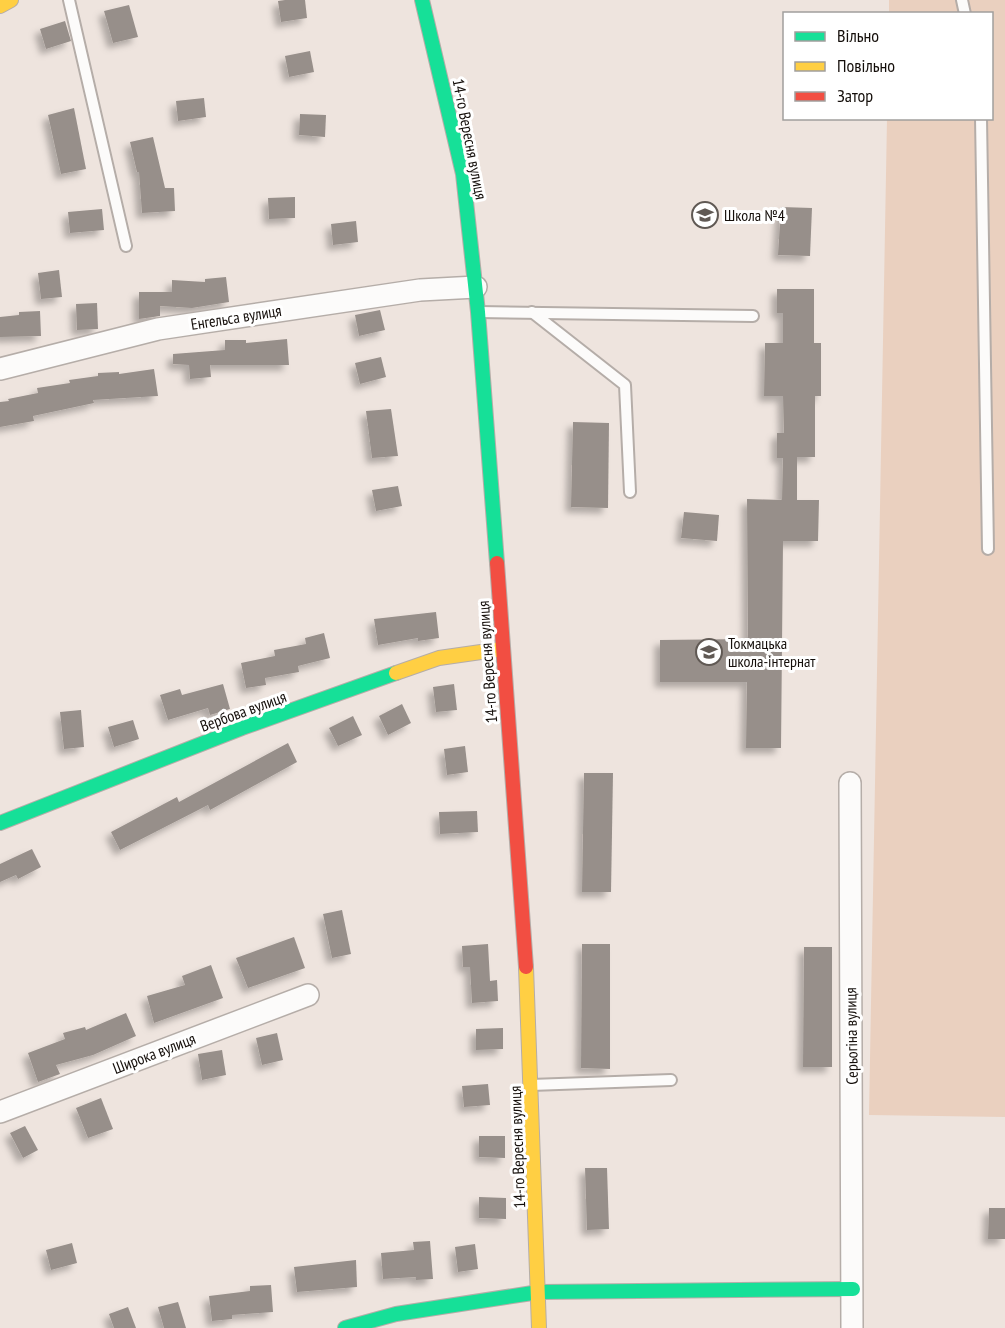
<svg xmlns="http://www.w3.org/2000/svg" width="1005" height="1328" font-family="'PT Sans Narrow',sans-serif">
  <style>
    .green { fill: #ead0bf }
    .building { fill: #978f8a; filter: url(#shadow) }
    .lines { fill: none; stroke-linecap: round; stroke-linejoin: round }
    .lane-casing { stroke: #b5ada8; stroke-width: 14 }
    .street-casing { stroke: #b5ada8; stroke-width: 24 }
    .fast-casing { stroke: #b5ada8; stroke-width: 16 }
    .slow-casing { stroke: #b5ada8; stroke-width: 16 }
    .jam-casing { stroke: #b5ada8; stroke-width: 16 }
    .lane { stroke: #fcfbfa; stroke-width: 10 }
    .street { stroke: #fcfbfa; stroke-width: 21 }
    .fast { stroke: #16e098; stroke-width: 14 }
    .slow { stroke: #ffcf43; stroke-width: 14 }
    .jam { stroke: #f24e42; stroke-width: 14 }
    .labels { text-anchor: middle; dominant-baseline: central; stroke-width: 6; stroke-linejoin: round; paint-order: stroke }
    .street-label { font-size: 16px; fill: #140e0a; stroke: #fff }
    .poi-label { font-size: 16px; fill: #140e0a; stroke: #fff; text-anchor: start }
  </style>
  <defs>
    <filter id="shadow"><feDropShadow dx="-5.5" dy="5.5" stdDeviation="3" flood-color="#0004"/></filter>
  </defs>
  <rect width="100%" height="100%" fill="#eee4de"/>
  <polygon class="green" points="889,0 1005,0 1005,1117 869,1115 887,119 992,118 992,14 889,13"/>
  <g class="building">
    <polygon points="285,0 305,0 307,18 281,22 278,1"/>
    <polygon points="129,5 138,37 113,43 104,11"/>
    <polygon points="65,21 71,41 46,49 40,29"/>
    <polygon points="310,51 314,72 289,77 285,56"/>
    <polygon points="204,98 206,117 178,121 176,101"/>
    <polygon points="74,108 86,169 61,174 48,115"/>
    <polygon points="300,114 326,115 325,137 299,135"/>
    <polygon points="153,137 165,188 174,188 175,211 142,213 139,172 137,172 130,142"/>
    <polygon points="295,197 295,218 269,219 268,198"/>
    <polygon points="781,207 812,208 810,256 778,255"/>
    <polygon points="102,209 104,230 70,233 68,212"/>
    <polygon points="356,221 358,242 333,245 331,224"/>
    <polygon points="59,270 62,297 41,299 38,273"/>
    <polygon points="226,277 229,302 192,308 160,306 160,316 139,319 139,292 172,292 172,280 205,282 205,279"/>
    <polygon points="777,289 814,289 814,343 821,343 821,396 815,396 815,457 797,457 797,500 819,500 818,541 783,541 781,748 746,748 747,682 660,682 660,640 748,639 747,499 782,500 783,458 777,458 777,433 784,433 783,396 764,396 765,343 783,343 783,313 777,313"/>
    <polygon points="97,303 98,329 77,330 76,304"/>
    <polygon points="380,310 385,330 359,336 355,315"/>
    <polygon points="40,311 41,336 0,337 0,317 19,315 19,312"/>
    <polygon points="287,339 289,365 210,365 211,377 190,379 189,365 173,364 173,354 225,350 225,340 246,340 246,343"/>
    <polygon points="381,357 386,377 360,384 355,363"/>
    <polygon points="154,369 158,396 93,400 94,403 33,416 34,421 0,427 0,402 9,401 8,399 38,393 37,388 70,383 69,380 98,376 98,373 119,372 119,374"/>
    <polygon points="391,409 398,456 372,458 366,411"/>
    <polygon points="573,422 609,423 608,508 571,507"/>
    <polygon points="398,486 402,506 376,511 372,490"/>
    <polygon points="684,512 719,515 717,541 681,538"/>
    <polygon points="436,612 439,638 418,641 418,638 378,645 374,619"/>
    <polygon points="324,633 330,658 298,666 299,672 265,678 266,685 246,688 241,663 275,656 274,650 306,644 305,638"/>
    <polygon points="223,684 230,709 210,715 208,708 168,720 160,695 180,689 182,695"/>
    <polygon points="454,684 457,710 436,712 433,687"/>
    <polygon points="402,704 411,723 388,735 379,716"/>
    <polygon points="81,710 84,747 64,749 60,712"/>
    <polygon points="353,716 362,735 338,746 329,728"/>
    <polygon points="133,720 139,739 114,747 108,727"/>
    <polygon points="288,743 297,762 210,810 208,805 120,850 111,832 177,797 179,802"/>
    <polygon points="465,746 468,772 447,775 444,749"/>
    <polygon points="584,773 613,773 611,892 582,892"/>
    <polygon points="477,811 478,832 440,834 439,812"/>
    <polygon points="32,849 41,867 18,879 16,875 0,882 0,864"/>
    <polygon points="342,910 351,954 332,958 323,914"/>
    <polygon points="294,937 305,968 248,988 236,958"/>
    <polygon points="488,944 490,981 497,980 498,1001 472,1003 470,967 463,967 462,946"/>
    <polygon points="582,944 610,944 610,1069 581,1068"/>
    <polygon points="804,947 832,947 832,1067 803,1067"/>
    <polygon points="211,965 223,998 154,1023 147,996 185,985 182,976"/>
    <polygon points="126,1013 136,1036 93,1055 56,1065 60,1074 38,1082 28,1053 65,1039 63,1033 85,1027 86,1030"/>
    <polygon points="503,1028 503,1049 476,1050 476,1029"/>
    <polygon points="277,1033 283,1060 262,1065 256,1038"/>
    <polygon points="222,1050 226,1075 202,1080 198,1054"/>
    <polygon points="488,1084 490,1105 464,1107 462,1086"/>
    <polygon points="101,1098 113,1129 88,1138 76,1108"/>
    <polygon points="25,1126 38,1150 23,1158 10,1133"/>
    <polygon points="479,1136 505,1136 505,1158 479,1157"/>
    <polygon points="585,1168 607,1168 609,1229 587,1230"/>
    <polygon points="479,1197 506,1198 506,1219 479,1218"/>
    <polygon points="989,1208 1005,1208 1005,1239 988,1239"/>
    <polygon points="430,1241 433,1279 416,1280 416,1277 383,1279 381,1253 414,1250 413,1242"/>
    <polygon points="72,1243 77,1263 51,1270 46,1250"/>
    <polygon points="475,1244 478,1269 458,1272 455,1247"/>
    <polygon points="356,1260 357,1287 297,1292 294,1267"/>
    <polygon points="271,1285 273,1312 232,1315 232,1319 212,1321 209,1296 250,1291 250,1286"/>
    <polygon points="178,1302 186,1328 164,1328 158,1307"/>
    <polygon points="128,1307 136,1328 114,1328 109,1314"/>
  </g>
  <g class="lines">
    <defs>
      <g id="lane">
        <polyline points="69,0 126,246"/>
        <polyline points="962,0 965,14"/>
        <polyline points="981,118 988,549"/>
        <polyline points="479,312 753,316"/>
        <polyline points="532,312 625,385 630,492"/>
        <polyline points="531,1085 671,1080"/>
      </g>
      <g id="street">
        <polyline points="0,369 158,329 420,290 476,287"/>
        <polyline points="850,783 852,1328"/>
        <polyline points="0,1112 308,995"/>
      </g>
      <g id="fast">
        <polyline points="422,0 463,174 478,312 497,563"/>
        <polyline points="0,823 242,728 396,673"/>
        <polyline points="345,1328 396,1314 539,1292 853,1289"/>
      </g>
      <g id="slow">
        <polyline points="0,6 11,0"/>
        <polyline points="396,673 439,658 502,649"/>
        <polyline points="526,967 539,1328"/>
      </g>
      <polyline id="jam" points="497,563 526,967"/>
    </defs>
    <use href="#lane" class="lane-casing"/>
    <use href="#street" class="street-casing"/>
    <use href="#fast" class="fast-casing"/>
    <use href="#slow" class="slow-casing"/>
    <use href="#jam" class="jam-casing"/>
    <use href="#lane" class="lane"/>
    <use href="#street" class="street"/>
    <use href="#fast" class="fast"/>
    <use href="#slow" class="slow"/>
    <use href="#jam" class="jam"/>
  </g>
  <defs>
    <symbol id="school-ring" viewBox="-11 -11 22 22"><circle r="9.5" fill="#fff" stroke="#605954" stroke-width="1.5"/><path d="M0-5L7-2L0 1L-7-2ZM-4 1L0 2.5L4 1V4Q0 6-4 4Z" fill="#605954"/></symbol>
  </defs>
  <g fill-rule="evenodd">
    <use href="#school-ring" x="690" y="200" width="30" height="30"/>
    <use href="#school-ring" x="694" y="637" width="30" height="30"/>
  </g>
  <g class="labels">
    <g class="street-label">
      <text transform="translate(470 139) rotate(79)">14-го Вересня вулиця</text>
      <text transform="translate(236 317) rotate(-9)">Енгельса вулиця</text>
      <text transform="translate(487 662) rotate(-94)">14-го Вересня вулиця</text>
      <text transform="translate(243 711) rotate(-20)">Вербова вулиця</text>
      <text transform="translate(851 1036) rotate(-91)">Серьогіна вулиця</text>
      <text transform="translate(154 1053) rotate(-21)">Широка вулиця</text>
      <text transform="translate(517 1147) rotate(-92)">14-го Вересня вулиця</text>
    </g>
    <g class="poi-label">
      <text x="724" y="215">Школа №4</text>
      <text x="728" y="643">Токмацька<tspan x="728" dy="18">школа-інтернат</tspan></text>
    </g>
  </g>
  <rect x="783" y="12" width="210" height="108" fill="#ffffff" stroke="#a19f9d" stroke-width="1.5"/>
  <rect x="795" y="32" width="30" height="9" fill="#16e098" stroke="#a19f9d" stroke-width="1.5"/>
  <text x="837" y="42" font-size="18" fill="#140e0a">Вільно</text>
  <rect x="795" y="62" width="30" height="9" fill="#ffcf43" stroke="#a19f9d" stroke-width="1.5"/>
  <text x="837" y="72" font-size="18" fill="#140e0a">Повільно</text>
  <rect x="795" y="92" width="30" height="9" fill="#f24e42" stroke="#a19f9d" stroke-width="1.5"/>
  <text x="837" y="102" font-size="18" fill="#140e0a">Затор</text>
</svg>
